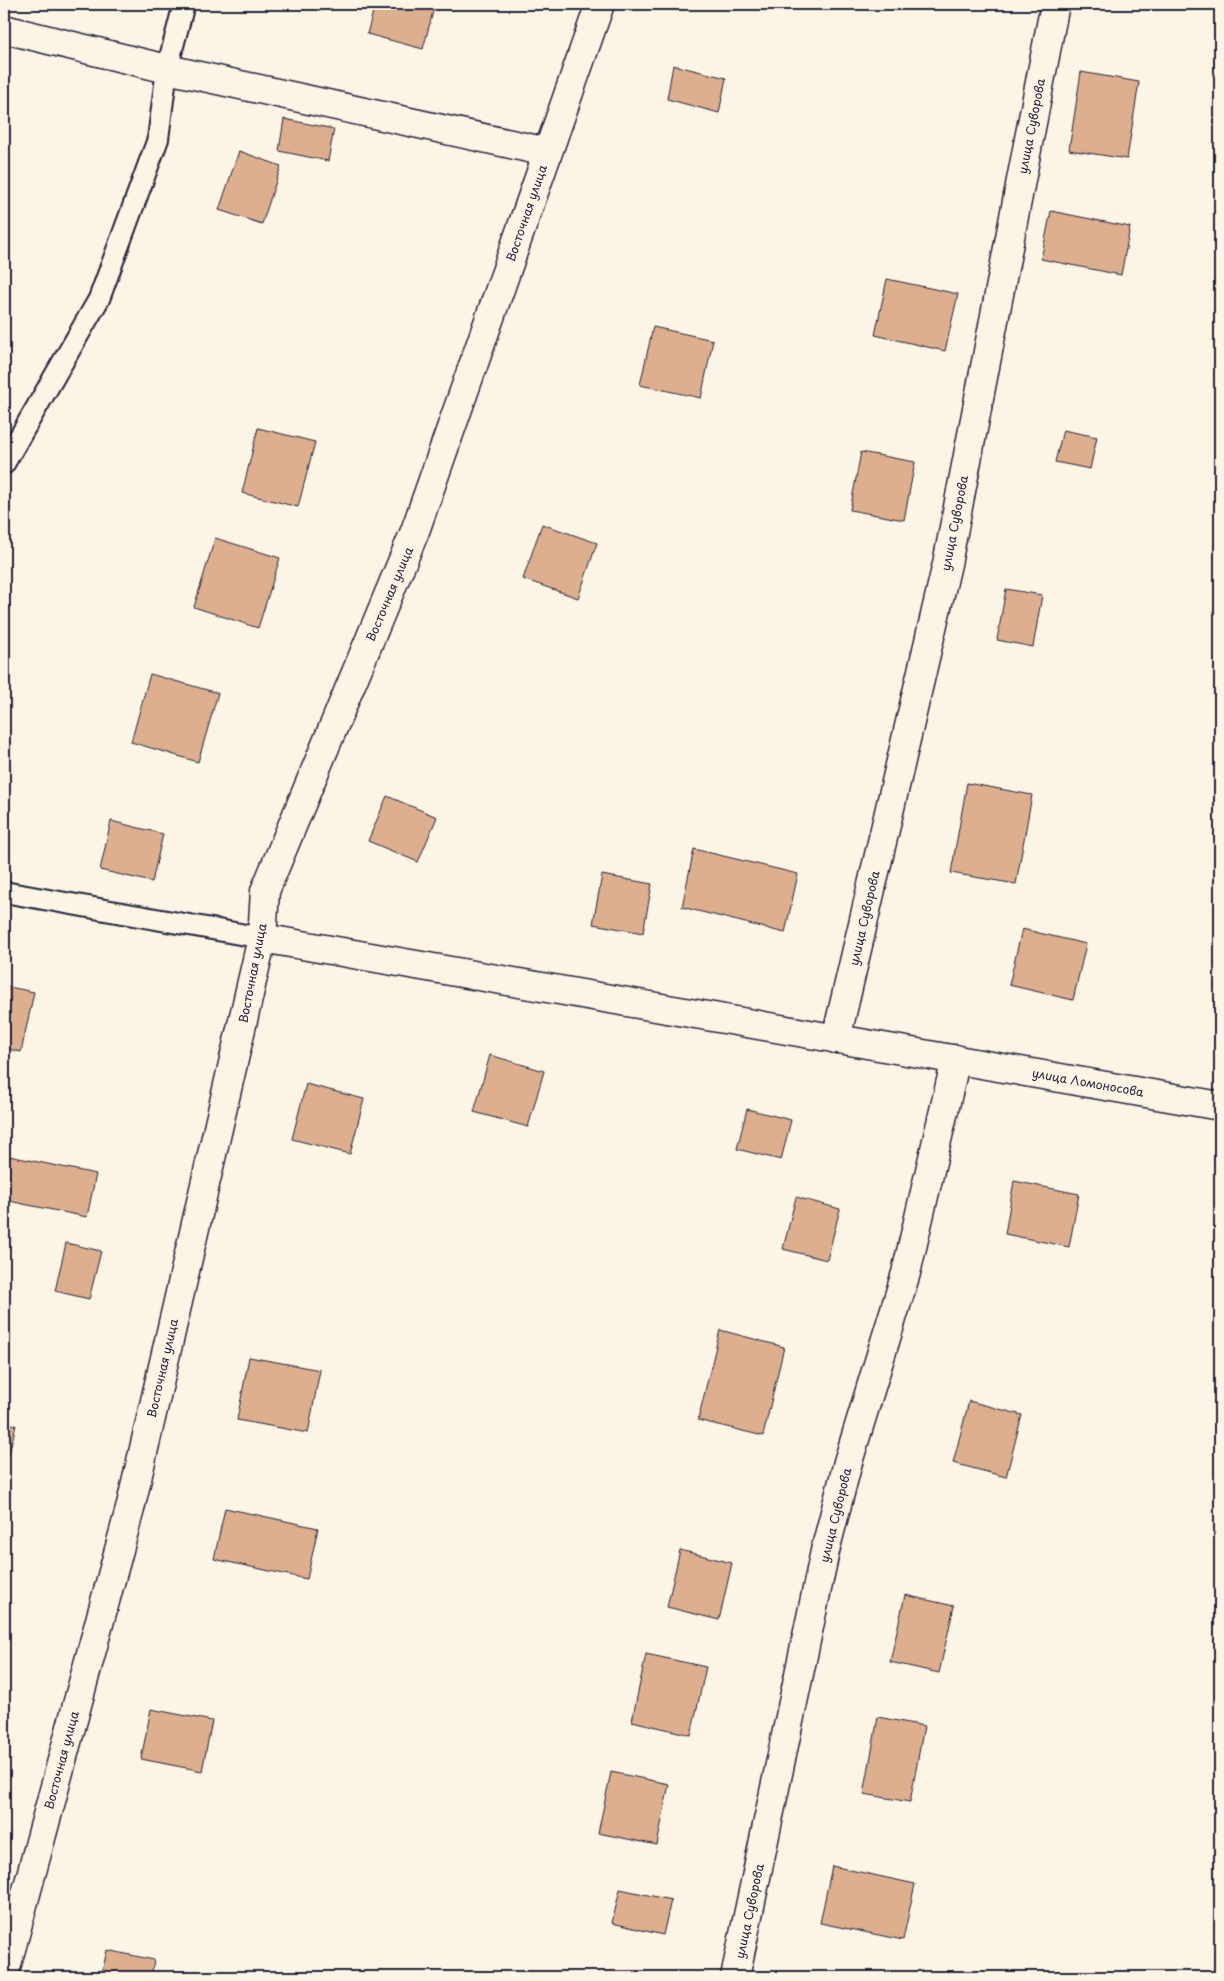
<svg xmlns="http://www.w3.org/2000/svg" width="1224" height="1981" font-family="'Playpen Sans',sans-serif">
  <style>
    .building { fill: #ddaf8f; stroke: #22223b }
    .lines { fill: none; stroke-linecap: round; stroke-linejoin: round }
    .lane-casing { stroke: #22223b; stroke-width: 24 }
    .street-casing { stroke: #22223b; stroke-width: 31 }
    .lane { stroke: #fcf5e5; stroke-width: 20 }
    .street { stroke: #fcf5e5; stroke-width: 28 }
    .labels { text-anchor: middle; dominant-baseline: central; stroke-width: 4.5; stroke-linejoin: round; paint-order: stroke }
    .street-label { font-size: 12px; fill: #22223b; stroke: #fcf5e5 }
  </style>
  <rect width="100%" height="100%" fill="#fcf5e5"/>
  <filter id="ink" filterUnits="userSpaceOnUse"><feTurbulence type="fractalNoise" baseFrequency=".02" numOctaves="2"/><feDisplacementMap in="SourceGraphic" scale="10" xChannelSelector="R" yChannelSelector="G"/><feConvolveMatrix kernelMatrix="1 2 1 2 8 2 1 2 1" color-interpolation-filters="sRGB"/></filter>
  <g filter="url(#ink)">
    <g class="building">
      <polygon points="375,4 435,4 423,49 367,34"/>
      <polygon points="673,65 726,78 719,113 667,99"/>
      <polygon points="1081,72 1139,82 1127,159 1069,150"/>
      <polygon points="284,119 334,129 328,161 279,151"/>
      <polygon points="239,151 281,166 262,224 219,210"/>
      <polygon points="1051,211 1130,227 1121,275 1041,259"/>
      <polygon points="887,279 958,294 945,351 875,335"/>
      <polygon points="653,327 713,340 701,398 640,385"/>
      <polygon points="258,428 315,442 298,507 242,493"/>
      <polygon points="1063,430 1097,437 1090,469 1055,462"/>
      <polygon points="861,452 915,462 904,520 850,510"/>
      <polygon points="542,524 597,543 578,598 523,579"/>
      <polygon points="215,538 280,558 258,628 194,607"/>
      <polygon points="1006,589 1042,595 1033,647 997,640"/>
      <polygon points="150,674 218,693 198,762 131,742"/>
      <polygon points="967,783 1032,795 1016,884 951,873"/>
      <polygon points="387,796 437,817 418,862 368,841"/>
      <polygon points="111,821 163,834 152,882 100,870"/>
      <polygon points="694,849 798,874 785,933 682,907"/>
      <polygon points="602,875 652,884 643,933 593,924"/>
      <polygon points="1022,929 1086,944 1073,1000 1009,985"/>
      <polygon points="4,986 34,992 21,1052 4,1048"/>
      <polygon points="490,1055 544,1071 528,1127 474,1112"/>
      <polygon points="306,1084 364,1099 350,1154 292,1139"/>
      <polygon points="747,1109 791,1120 781,1160 737,1149"/>
      <polygon points="9,1156 96,1174 87,1217 4,1200 4,1183"/>
      <polygon points="1014,1181 1079,1194 1069,1247 1005,1234"/>
      <polygon points="796,1197 840,1209 827,1260 783,1249"/>
      <polygon points="66,1243 101,1251 89,1299 55,1291"/>
      <polygon points="720,1330 784,1347 763,1436 698,1420"/>
      <polygon points="249,1357 320,1370 308,1433 237,1420"/>
      <polygon points="969,1401 1022,1415 1006,1477 953,1463"/>
      <polygon points="4,1422 16,1425 4,1474"/>
      <polygon points="225,1508 318,1528 307,1579 214,1559"/>
      <polygon points="680,1550 732,1563 719,1620 667,1607"/>
      <polygon points="905,1595 954,1606 939,1673 890,1662"/>
      <polygon points="646,1654 706,1667 691,1735 632,1721"/>
      <polygon points="151,1709 212,1721 202,1771 141,1759"/>
      <polygon points="878,1717 924,1726 910,1802 864,1794"/>
      <polygon points="611,1772 669,1784 657,1845 598,1833"/>
      <polygon points="832,1866 915,1884 903,1940 820,1923"/>
      <polygon points="620,1889 671,1900 663,1935 612,1923"/>
      <polygon points="107,1950 154,1960 151,1977 101,1977"/>
    </g>
    <g class="lines">
      <defs>
        <g id="lane">
          <polyline points="4,464 99,299 158,139 167,69 184,4"/>
          <polyline points="4,892 262,938"/>
        </g>
        <g id="street">
          <polyline points="4,29 167,69 547,152"/>
          <polyline points="262,938 1220,1106"/>
          <polyline points="836,1039 947,564 1055,4"/>
          <polyline points="4,1975 130,1509 262,938 265,891 415,531 600,4"/>
          <polyline points="735,1977 825,1551 848,1462 906,1273 956,1059"/>
        </g>
      </defs>
      <use href="#lane" class="lane-casing"/>
      <use href="#street" class="street-casing"/>
      <use href="#lane" class="lane"/>
      <use href="#street" class="street"/>
    </g>
  </g>
  <g class="labels">
    <g class="street-label">
      <text transform="translate(1031 126) rotate(-79)">улица Суворова</text>
      <text transform="translate(526 213) rotate(-71)">Восточная улица</text>
      <text transform="translate(954 523) rotate(-79)">улица Суворова</text>
      <text transform="translate(389 594) rotate(-67)">Восточная улица</text>
      <text transform="translate(864 918) rotate(-77)">улица Суворова</text>
      <text transform="translate(252 973) rotate(-79)">Восточная улица</text>
      <text transform="translate(1088 1082) rotate(10)">улица Ломоносова</text>
      <text transform="translate(162 1368) rotate(-77)">Восточная улица</text>
      <text transform="translate(835 1515) rotate(-76)">улица Суворова</text>
      <text transform="translate(61 1760) rotate(-75)">Восточная улица</text>
      <text transform="translate(749 1911) rotate(-78)">улица Суворова</text>
    </g>
  </g>
  <rect width="1224" height="1981" fill="none" stroke="#fcf5e5" stroke-width="20"/>
  <rect x="10" y="10" width="1204" height="1961" fill="none" stroke="#22223b" stroke-width="2" filter="url(#ink)"/>
</svg>
